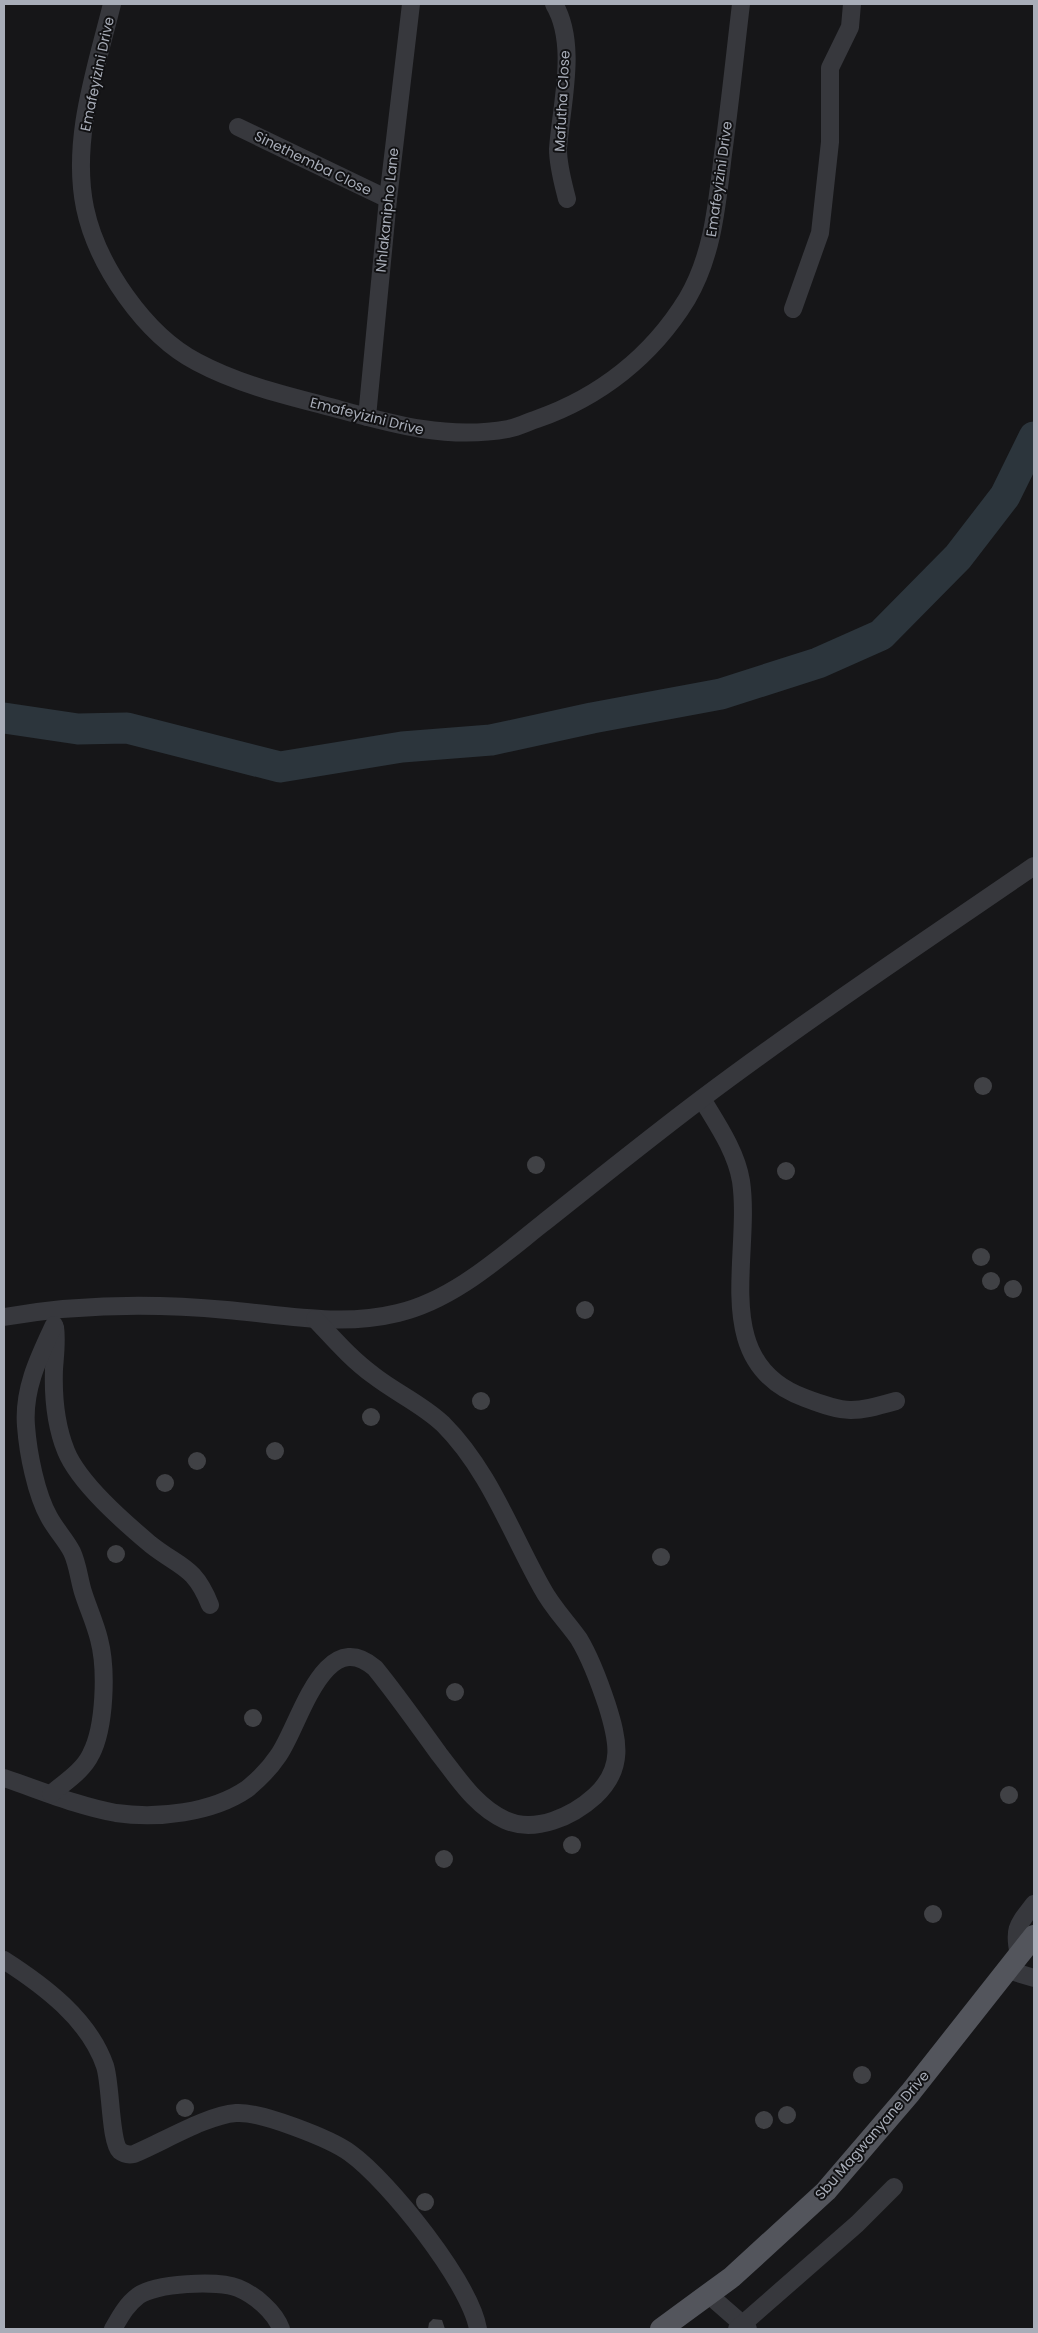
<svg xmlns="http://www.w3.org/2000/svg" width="1038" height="2333" font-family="Poppins,sans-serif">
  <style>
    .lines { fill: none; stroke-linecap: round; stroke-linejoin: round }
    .river { stroke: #2c353c; stroke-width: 31 }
    .building { fill: #404145 }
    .minor { stroke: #37383d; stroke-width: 18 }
    .major { stroke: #53555c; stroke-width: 22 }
    .labels { text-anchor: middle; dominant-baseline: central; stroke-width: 4; stroke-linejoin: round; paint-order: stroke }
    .street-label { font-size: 14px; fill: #a8adb8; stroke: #111113 }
  </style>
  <rect width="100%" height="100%" fill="#161618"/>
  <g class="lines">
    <polyline class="river" points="4,718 78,729 127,728 280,767 402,747 491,740 592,718 721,694 818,663 881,635 958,557 1005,496 1034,437"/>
  </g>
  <g class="building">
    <circle cx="983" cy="1086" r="9"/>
    <circle cx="536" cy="1165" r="9"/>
    <circle cx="786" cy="1171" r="9"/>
    <circle cx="981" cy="1257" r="9"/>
    <circle cx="991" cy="1281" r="9"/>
    <circle cx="1013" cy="1289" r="9"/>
    <circle cx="585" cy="1310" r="9"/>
    <circle cx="481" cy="1401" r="9"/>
    <circle cx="371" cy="1417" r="9"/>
    <circle cx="275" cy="1451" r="9"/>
    <circle cx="197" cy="1461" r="9"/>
    <circle cx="165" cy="1483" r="9"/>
    <circle cx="116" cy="1554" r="9"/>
    <circle cx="661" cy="1557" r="9"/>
    <circle cx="455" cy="1692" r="9"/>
    <circle cx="253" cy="1718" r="9"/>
    <circle cx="1009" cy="1795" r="9"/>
    <circle cx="572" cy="1845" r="9"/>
    <circle cx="444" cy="1859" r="9"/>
    <circle cx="933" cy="1914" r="9"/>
    <circle cx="862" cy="2075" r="9"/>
    <circle cx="185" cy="2108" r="9"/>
    <circle cx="787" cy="2115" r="9"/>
    <circle cx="764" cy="2120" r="9"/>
    <circle cx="425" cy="2202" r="9"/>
    <polygon points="433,2319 442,2320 445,2329 428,2329 429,2323"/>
  </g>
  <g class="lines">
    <g class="minor">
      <path d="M 112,4 C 96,69 71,140 85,208 C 97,265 145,335 197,362 C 240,385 288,396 334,408 C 392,424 447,440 508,429 C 518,427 528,422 537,419 C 600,397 652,356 687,299 C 713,255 717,204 723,154 C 730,104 735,54 741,4"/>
      <path d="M 554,4 C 578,44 561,105 558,149 C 558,166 563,183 567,199"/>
      <polyline points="238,127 388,199"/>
      <polyline points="793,309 820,233 830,142 830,68 850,27 852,4"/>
      <polyline points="367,417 388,199 411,4"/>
      <path d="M 702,1099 C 717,1124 736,1151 741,1181 C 752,1257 708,1363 805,1398 C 847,1414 853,1413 896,1401"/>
      <path d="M 4,1317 C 78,1304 152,1303 227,1310 C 284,1315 341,1327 398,1313 C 453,1300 499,1258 542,1224 C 595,1182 647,1140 700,1100 C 809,1018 922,943 1034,866"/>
      <path d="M 55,1327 C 57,1341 55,1355 54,1369 C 53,1396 56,1426 66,1451 C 79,1483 124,1522 150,1544 C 180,1568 194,1565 210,1605"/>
      <path d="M 4,1778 C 40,1790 77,1806 116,1813 C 157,1819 212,1813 247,1789 C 258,1780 270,1768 278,1756 C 299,1728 323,1623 375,1668 C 397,1695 418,1725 439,1754 C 458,1778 476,1807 505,1820 C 535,1834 573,1816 595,1796 C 625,1768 618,1740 607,1705 C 600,1684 591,1659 579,1639 C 567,1622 552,1607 542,1588 C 511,1533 489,1470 443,1424 C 422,1404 396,1393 373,1375 C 351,1359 334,1339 315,1319"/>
      <path d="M 51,1794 C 65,1782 83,1771 91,1754 C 105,1727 107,1669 99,1639 C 95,1623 88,1608 83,1592 C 79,1579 78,1565 72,1552 C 66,1540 56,1530 49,1517 C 36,1494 28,1453 26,1426 C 23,1389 39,1357 54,1325"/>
      <path d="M 1019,1955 C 1013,1928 1018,1925 1034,1904"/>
      <path d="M 4,1960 C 43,1985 89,2019 105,2066 C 111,2084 110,2142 120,2151 C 125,2155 129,2155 134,2154 C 163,2142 207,2115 236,2113 C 260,2111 331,2139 350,2153 C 389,2181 470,2283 478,2329"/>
      <polyline points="1008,1970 1034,1978"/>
      <polyline points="709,2295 748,2329"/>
      <path d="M 113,2329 C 120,2317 126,2305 138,2296 C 154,2283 219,2280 238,2288 C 255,2295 275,2312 281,2329"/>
      <polyline points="737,2329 857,2224 894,2187"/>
    </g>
    <polyline class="major" points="661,2329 732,2277 826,2191 910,2093 1034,1936"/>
  </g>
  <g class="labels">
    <g class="street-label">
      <text transform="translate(97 74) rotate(-78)">Emafeyizini Drive</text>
      <text transform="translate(562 101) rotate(-87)">Mafutha Close</text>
      <text transform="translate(313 163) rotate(26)">Sinethemba Close</text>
      <text transform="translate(719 179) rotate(-82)">Emafeyizini Drive</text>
      <text transform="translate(387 210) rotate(-84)">Nhlakanipho Lane</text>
      <text transform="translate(367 416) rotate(14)">Emafeyizini Drive</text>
      <text transform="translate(872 2135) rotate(-49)">Sbu Magwanyane Drive</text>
    </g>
  </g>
  <rect width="1038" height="2333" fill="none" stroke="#a8adb8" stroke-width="10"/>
</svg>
